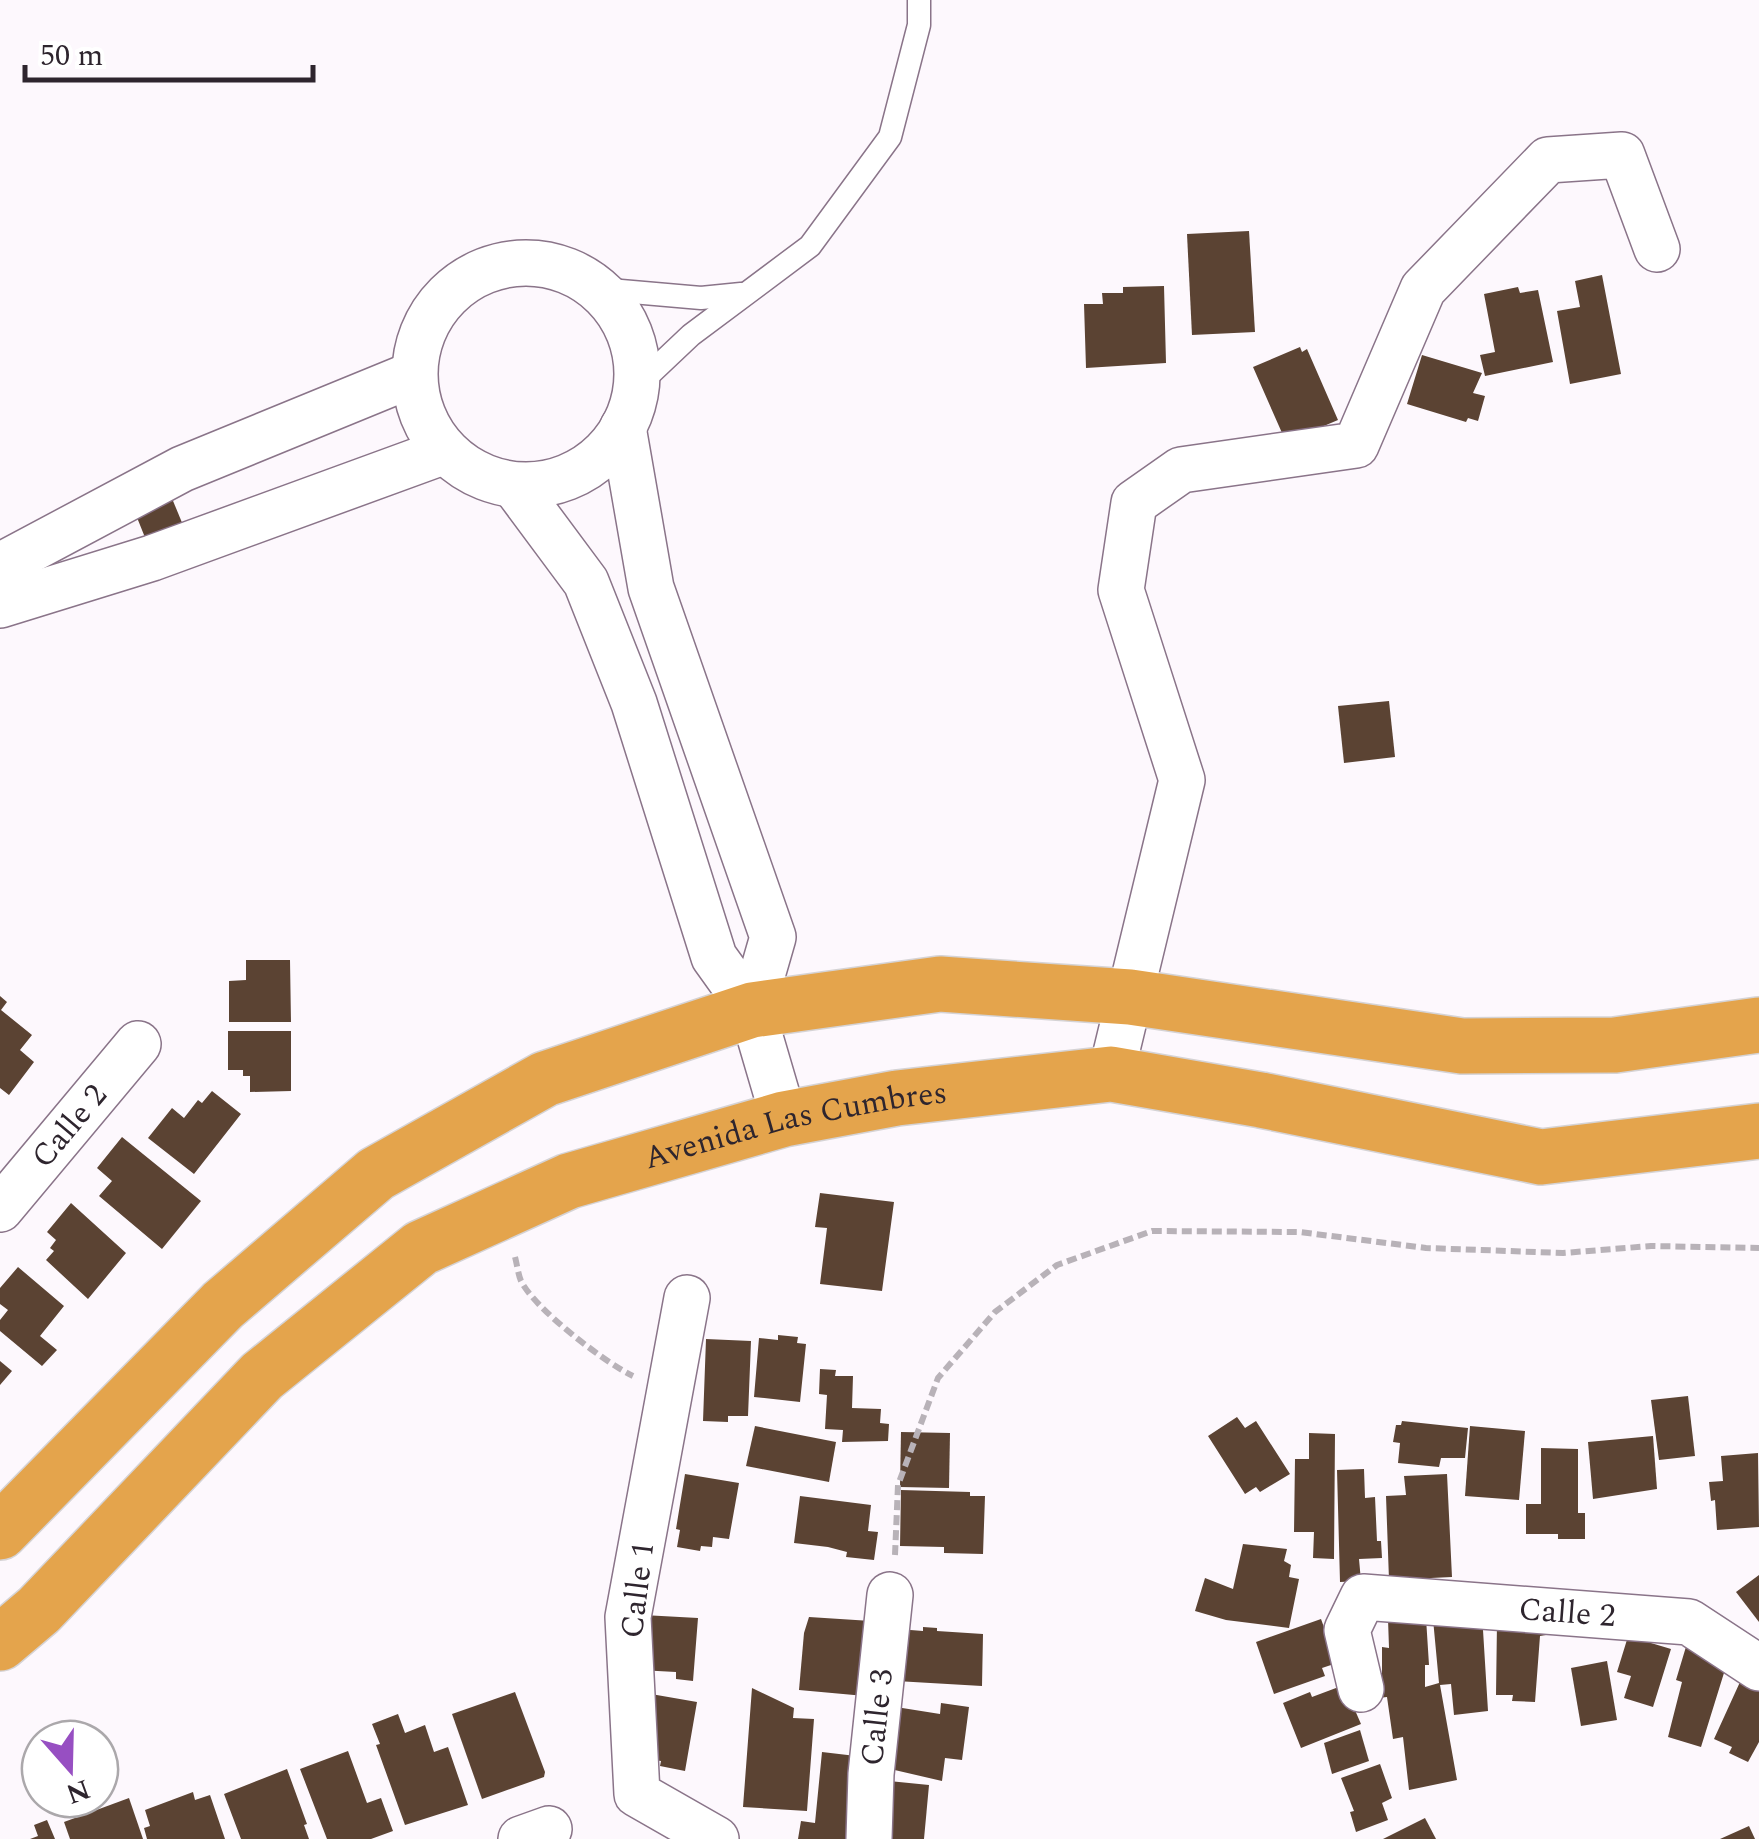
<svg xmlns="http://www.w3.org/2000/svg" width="1759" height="1839" font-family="Spectral,serif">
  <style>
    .building { fill: #5b4333 }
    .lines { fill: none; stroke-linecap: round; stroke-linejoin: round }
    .service-casing { stroke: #8a7489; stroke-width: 25 }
    .minor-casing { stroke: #8a7489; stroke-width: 48 }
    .trunk-casing { stroke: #d5d3d5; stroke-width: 58 }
    .path { stroke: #b8b2b8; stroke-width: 6; stroke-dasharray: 10 5; stroke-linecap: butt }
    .service { stroke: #fff; stroke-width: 22 }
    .minor { stroke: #fff; stroke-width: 45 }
    .trunk { stroke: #e4a44c; stroke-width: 55 }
    .labels { text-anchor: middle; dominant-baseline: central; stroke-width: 10; stroke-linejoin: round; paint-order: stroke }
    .street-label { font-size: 32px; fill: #2e252e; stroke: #fff }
  </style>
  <rect width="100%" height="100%" fill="#fdf8fd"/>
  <g class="building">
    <polygon points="1249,231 1255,332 1192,335 1187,234"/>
    <polygon points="1602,275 1621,374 1570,384 1557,311 1580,307 1575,281"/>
    <polygon points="1164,286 1166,363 1086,368 1084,304 1103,304 1102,293 1123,293 1123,287"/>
    <polygon points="1518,287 1520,293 1538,290 1553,362 1485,376 1480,355 1495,352 1484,294"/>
    <polygon points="1300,347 1302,352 1307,349 1338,420 1286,442 1253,367"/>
    <polygon points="1422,355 1482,373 1473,393 1485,396 1478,421 1468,418 1466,422 1407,404"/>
    <polygon points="171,496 183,525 146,540 134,510"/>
    <polygon points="1389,701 1395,757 1344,763 1338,706"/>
    <polygon points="246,960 290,960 291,1022 229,1022 229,981 246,980"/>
    <polygon points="0,996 7,1002 1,1010 32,1035 20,1050 34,1062 9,1095 0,1088"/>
    <polygon points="228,1031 291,1031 291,1091 250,1092 250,1076 243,1076 243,1070 228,1070"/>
    <polygon points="212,1091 241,1114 194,1174 148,1138 172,1108 184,1118 198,1100 202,1103"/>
    <polygon points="122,1137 201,1201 162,1249 99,1196 112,1181 97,1168"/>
    <polygon points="820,1193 894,1202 882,1291 820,1284 827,1228 815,1227"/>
    <polygon points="71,1203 126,1253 88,1299 46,1260 54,1251 50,1248 56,1240 47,1232"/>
    <polygon points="18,1267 64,1306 40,1336 57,1350 42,1366 0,1331 0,1320 8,1310 0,1304 0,1288"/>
    <polygon points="778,1335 798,1337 797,1343 806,1344 800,1402 754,1397 759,1338 778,1340"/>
    <polygon points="706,1339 751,1341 748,1416 728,1416 728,1422 703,1421"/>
    <polygon points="0,1361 12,1371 0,1385"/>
    <polygon points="820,1369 836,1370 835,1376 853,1376 852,1408 881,1409 880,1423 889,1424 888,1441 842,1442 843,1430 825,1429 827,1395 819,1394"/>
    <polygon points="1688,1396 1695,1456 1659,1460 1651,1400"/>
    <polygon points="1237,1417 1245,1428 1256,1421 1290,1474 1260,1492 1256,1487 1245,1494 1208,1436"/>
    <polygon points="1402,1421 1468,1428 1465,1458 1441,1458 1439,1467 1398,1463 1400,1443 1393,1442 1396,1425 1401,1425"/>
    <polygon points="755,1426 836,1442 829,1482 746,1466"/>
    <polygon points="1470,1426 1525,1431 1519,1500 1465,1496"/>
    <polygon points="901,1432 950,1433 949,1488 900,1487"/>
    <polygon points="1309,1433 1335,1434 1334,1559 1313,1558 1314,1532 1294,1532 1295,1459 1309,1459"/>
    <polygon points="1653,1436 1657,1489 1593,1499 1588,1442"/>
    <polygon points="1541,1448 1578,1449 1578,1513 1585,1513 1585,1539 1558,1539 1558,1534 1526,1534 1526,1504 1541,1504"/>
    <polygon points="1758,1453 1759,1527 1717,1530 1715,1500 1711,1501 1709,1482 1723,1481 1721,1456"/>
    <polygon points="1364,1469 1365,1498 1375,1497 1377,1541 1381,1541 1382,1558 1359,1559 1361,1581 1340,1582 1337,1470"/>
    <polygon points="685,1474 739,1483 729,1539 713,1537 712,1547 701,1546 700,1551 677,1547 680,1530 676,1529"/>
    <polygon points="1447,1474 1452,1577 1389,1580 1386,1496 1406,1495 1404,1476"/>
    <polygon points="901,1490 970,1492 970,1496 985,1496 983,1554 944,1553 944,1547 900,1546"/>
    <polygon points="800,1496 871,1505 868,1531 878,1532 874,1560 846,1557 847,1552 828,1547 794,1543"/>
    <polygon points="1243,1544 1287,1549 1284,1561 1291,1565 1289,1577 1299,1579 1289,1628 1226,1620 1195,1611 1205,1578 1233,1589"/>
    <polygon points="1759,1575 1759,1622 1736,1592"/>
    <polygon points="1486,1614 1488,1630 1483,1630 1488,1711 1454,1715 1451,1684 1440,1685 1457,1780 1409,1790 1403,1737 1393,1739 1387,1697 1378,1698 1376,1674 1382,1673 1382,1647 1389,1648 1388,1619 1426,1618 1429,1665 1425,1665 1425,1687 1439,1683 1433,1619"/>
    <polygon points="643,1615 698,1618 693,1681 676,1679 676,1672 639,1670"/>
    <polygon points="809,1617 871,1621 865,1696 799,1690 804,1633"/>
    <polygon points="1321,1619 1337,1663 1322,1668 1325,1676 1274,1694 1256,1642"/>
    <polygon points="1497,1622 1546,1622 1546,1635 1540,1636 1535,1702 1512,1701 1513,1695 1496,1695"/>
    <polygon points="923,1627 937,1628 937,1631 983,1634 982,1686 896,1681 898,1629 923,1631"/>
    <polygon points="1630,1630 1641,1640 1671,1649 1653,1707 1624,1698 1631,1676 1617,1672"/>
    <polygon points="1688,1640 1728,1660 1701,1747 1668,1737 1682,1682 1676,1680"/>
    <polygon points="1607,1661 1617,1720 1581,1726 1571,1668"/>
    <polygon points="1759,1680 1759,1742 1748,1762 1729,1753 1732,1747 1714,1739 1740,1682"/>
    <polygon points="1344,1685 1361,1724 1301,1748 1283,1703 1310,1692 1312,1697"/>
    <polygon points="752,1688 794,1708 793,1718 814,1719 807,1811 743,1807"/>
    <polygon points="515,1692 545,1772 544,1777 482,1799 452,1714"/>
    <polygon points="651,1694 697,1702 685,1771 660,1766 661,1761 640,1758"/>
    <polygon points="941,1703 969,1707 962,1760 945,1758 942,1781 886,1768 896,1707 940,1714"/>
    <polygon points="398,1714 405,1733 425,1725 434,1752 448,1747 468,1805 405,1825 376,1745 380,1744 372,1724"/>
    <polygon points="1360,1730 1369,1761 1332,1774 1324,1743"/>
    <polygon points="348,1751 367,1803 381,1798 393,1831 371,1839 327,1839 300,1769"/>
    <polygon points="822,1752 856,1756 848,1839 798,1839 801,1821 815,1823"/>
    <polygon points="1380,1764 1392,1798 1382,1803 1388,1820 1356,1832 1350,1812 1354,1811 1341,1778"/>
    <polygon points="287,1769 307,1824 304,1825 309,1839 241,1839 224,1794"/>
    <polygon points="889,1781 929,1785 924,1839 883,1839"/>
    <polygon points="193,1792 195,1800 210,1795 225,1839 147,1839 144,1828 150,1826 145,1810"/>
    <polygon points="129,1798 143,1839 70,1839 64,1822"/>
    <polygon points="1425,1818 1436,1839 1383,1839"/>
    <polygon points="47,1820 55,1839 30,1839 38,1836 34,1825"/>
    <polygon points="1749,1826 1755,1839 1720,1839"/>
  </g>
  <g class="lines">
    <defs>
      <g id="service">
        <polyline points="598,289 701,298 741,294"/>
        <polyline points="636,387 691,335 810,246 890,137 919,25 919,0"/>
      </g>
      <g id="minor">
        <circle cx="526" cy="374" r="111"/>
        <polyline points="623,427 651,588 773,937 752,1010"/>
        <polyline points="514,485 586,582 634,703 714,957 752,1010 784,1119"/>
        <polyline points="0,566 182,469 414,374"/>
        <polyline points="0,605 152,558 445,451"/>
        <polyline points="1111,1074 1182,780 1121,590 1134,503 1181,470 1356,445 1423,289 1548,160 1622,155 1657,249"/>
        <path id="s1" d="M 0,1209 L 138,1044"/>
        <polyline points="687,1298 628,1617 637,1794 716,1839"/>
        <path id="s2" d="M 1361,1689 L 1347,1630 L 1363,1597 L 1689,1622 L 1759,1668"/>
        <polyline points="521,1839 549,1829"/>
        <path id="s3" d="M 869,1839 L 871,1774 L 890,1595"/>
      </g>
      <g id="trunk">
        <polyline points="0,1532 223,1305 376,1174 545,1079 752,1010 940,984 1130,997 1462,1046 1615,1045 1759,1025"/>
        <path id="s4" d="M 0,1643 L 39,1610 L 262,1376 L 421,1248 L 569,1181 L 784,1119 L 897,1098 L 1111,1074 L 1261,1100 L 1541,1157 L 1759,1131"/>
      </g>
    </defs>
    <use href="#service" class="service-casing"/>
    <use href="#minor" class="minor-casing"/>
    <use href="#trunk" class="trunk-casing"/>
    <g class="path">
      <path d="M 515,1257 C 517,1264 518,1274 521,1281 C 535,1309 604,1362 633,1376"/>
      <polyline points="895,1555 898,1485 938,1378 995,1312 1057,1265 1152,1231 1299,1232 1426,1248 1563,1253 1651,1246 1759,1248"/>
    </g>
    <use href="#service" class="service"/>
    <use href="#minor" class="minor"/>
    <use href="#trunk" class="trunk"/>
  </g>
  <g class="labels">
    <g class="street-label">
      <text stroke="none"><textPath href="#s1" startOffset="108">Calle 2</textPath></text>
      <text stroke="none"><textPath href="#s4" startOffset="975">Avenida Las Cumbres</textPath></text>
      <text transform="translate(638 1590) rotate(-83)">Calle 1</text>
      <text stroke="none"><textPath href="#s2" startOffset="302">Calle 2</textPath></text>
      <text stroke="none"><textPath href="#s3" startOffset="122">Calle 3</textPath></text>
    </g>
  </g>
  <g transform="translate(70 1769) rotate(160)"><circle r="48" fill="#ffffff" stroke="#aba8ab" stroke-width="2.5"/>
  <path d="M0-8L18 38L0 25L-18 38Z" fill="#974fc2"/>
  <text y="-15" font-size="28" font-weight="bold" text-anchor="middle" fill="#2e252e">N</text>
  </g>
  <path d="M25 65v15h288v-15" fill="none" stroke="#2e252e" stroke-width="5"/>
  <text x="40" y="65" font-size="30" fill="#2e252e" stroke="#ffffff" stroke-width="8" paint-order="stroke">50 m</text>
</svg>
